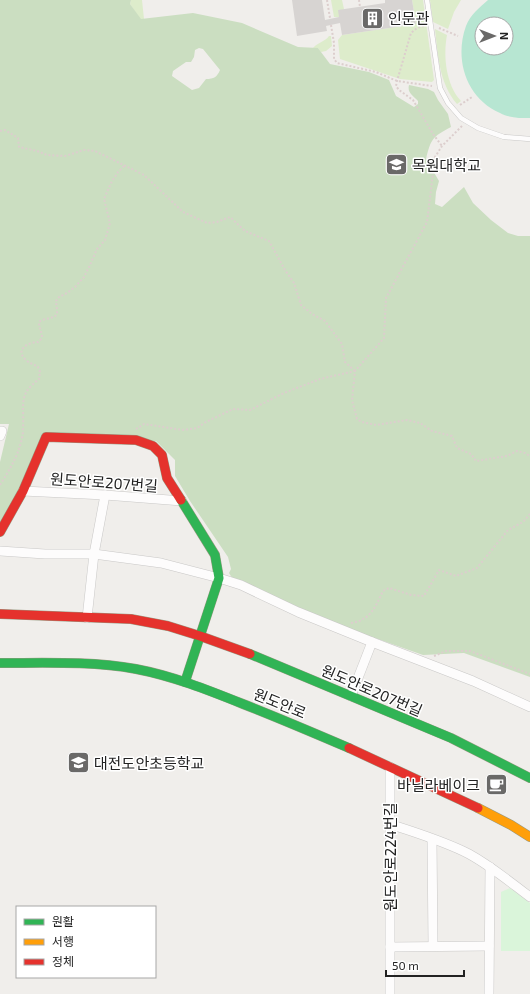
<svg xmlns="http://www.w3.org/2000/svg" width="530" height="994" font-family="'Exo 2','Noto Sans KR',sans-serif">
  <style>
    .grass { fill: #ddeccb }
    .forest { fill: #cbdec1; fill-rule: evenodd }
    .park { fill: #daf5da }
    .pitch { fill: #b7e6d2; fill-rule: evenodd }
    .building { fill: #d7d4d2 }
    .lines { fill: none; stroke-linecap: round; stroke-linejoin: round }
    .lane-casing { stroke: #c9c8c7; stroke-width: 5.5 }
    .street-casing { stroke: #c9c8c7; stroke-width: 10 }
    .fast-casing { stroke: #999a82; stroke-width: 10 }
    .slow-casing { stroke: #999a82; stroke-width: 10 }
    .jam-casing { stroke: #999a82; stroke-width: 10 }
    .path { stroke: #dccecd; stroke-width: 2; stroke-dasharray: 2 2; stroke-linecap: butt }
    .lane { stroke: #fdfcfc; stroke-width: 4.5 }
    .street { stroke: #fdfcfc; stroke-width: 9 }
    .fast { stroke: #30b455; stroke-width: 9 }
    .slow { stroke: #ff9f0a; stroke-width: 9 }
    .jam { stroke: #e5322d; stroke-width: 9 }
    .labels { text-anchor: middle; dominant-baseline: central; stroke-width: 3; stroke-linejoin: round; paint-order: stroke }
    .poi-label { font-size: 15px; fill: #222; stroke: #fff; text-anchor: start }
    .street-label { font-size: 15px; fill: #222; stroke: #fff }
  </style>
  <rect width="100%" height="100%" fill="#f0eeeb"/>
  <g class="grass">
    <polygon points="131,0 142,0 144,19 140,19 130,4"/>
    <polygon points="331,0 342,0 344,9 339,17 334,17"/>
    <polygon points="412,0 423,0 434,80 432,82 400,79 340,59 338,40 342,35 416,24"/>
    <polygon points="430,0 461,0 454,12 448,29 433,22"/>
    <path d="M 435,29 L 447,35 C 443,56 446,85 461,101 L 457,104 C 439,83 438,55 435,29 Z"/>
    <path d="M 329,36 L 331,36 L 332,46 L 326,51 L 321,52 L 318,48 L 313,48 C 318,42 325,42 329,36 Z"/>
  </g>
  <path class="forest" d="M 0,0 L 131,0 L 130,4 L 141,19 L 193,13 L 242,23 L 298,47 L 318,48 L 330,64 L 369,72 L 389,80 L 396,96 L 414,107 L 418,104 L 418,101 C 413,95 407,93 409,85 L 428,89 L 434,92 L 438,100 L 448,114 L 451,127 C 432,137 431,139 426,159 L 439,181 L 436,192 L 435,204 L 442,207 L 464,187 L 473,203 L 491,220 L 508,233 L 518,236 L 530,236 L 530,677 L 464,653 L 423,655 L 307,614 L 234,581 L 229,573 L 231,569 L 228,557 L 190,501 L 175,476 L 175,460 L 156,441 L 44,437 L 0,529 L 0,462 L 9,424 L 0,424 ZM 199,48 L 203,49 L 220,70 C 217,77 214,79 206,79 L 199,88 L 192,90 L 172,76 L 173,71 L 186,62 L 191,62 L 194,57 L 195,50 Z"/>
  <polygon class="park" points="510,888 530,903 530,951 501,951 501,892"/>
  <path class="pitch" d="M 488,0 L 530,0 L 530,118 C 520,118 509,118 500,113 C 466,98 454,59 466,26 C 470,15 480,7 488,0 ZM 482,24 L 506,24 L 506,48 L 482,48 Z"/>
  <polygon class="building" points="292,0 322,0 325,20 339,17 338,10 385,3 385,0 412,0 416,24 342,35 340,23 326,26 327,31 297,36"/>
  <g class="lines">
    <defs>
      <polyline id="lane" points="427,0 440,88 448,103 461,118 478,128 504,137 530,139"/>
      <g id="street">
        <polyline points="0,431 2,431 0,436"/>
        <polyline points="23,491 105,495 182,501"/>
        <polyline points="0,551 45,554 94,554 161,563 219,578 241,585 298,612 372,642 473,681 530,707"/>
        <polyline points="87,618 94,554 105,495"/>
        <polyline points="351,696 372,642"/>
        <path d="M 390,824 C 416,833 444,841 469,854 C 491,866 510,882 530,897"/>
        <polyline points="432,839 433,946"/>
        <polyline points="390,947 489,946"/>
        <polyline points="390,994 390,767"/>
        <polyline points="489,994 490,867"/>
      </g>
      <g id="fast">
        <polyline points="181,500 215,555 219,578 185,682"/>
        <polyline points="250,654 451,738 530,778"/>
        <path d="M 0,663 C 46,663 91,661 136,669 C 173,676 208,690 243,704 C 279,718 314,733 349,748"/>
      </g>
      <polyline id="slow" points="478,808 511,825 530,837"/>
      <g id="jam">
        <polyline points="0,532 23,491 46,437 136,440 153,446 162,455 167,478 181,500"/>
        <polyline points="0,614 131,619 168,626 200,636 250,654"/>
        <polyline points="349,748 478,808"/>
      </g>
    </defs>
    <use href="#lane" class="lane-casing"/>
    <use href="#street" class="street-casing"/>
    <use href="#fast" class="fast-casing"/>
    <use href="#slow" class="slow-casing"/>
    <use href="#jam" class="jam-casing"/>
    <g class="path">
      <polyline points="327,0 330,18"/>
      <polyline points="359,0 360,7"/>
      <polyline points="331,25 334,43 334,59 337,63 376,72 397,81 432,86"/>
      <polyline points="424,26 417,28 411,33 397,81 396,86 399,90 413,100 433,134 442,146"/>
      <polyline points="439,28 458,36"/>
      <polyline points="460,105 472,97"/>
      <polyline points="462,126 442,146 435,157 427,222 386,298 384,338 355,371 352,400 357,419 362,422 376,425 407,420 420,423 432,431 452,436 457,448 471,454 476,461 507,456 517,451 525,453 530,456"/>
      <polyline points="0,131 5,130 18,138 19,147 37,151 47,155 65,156 84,150 95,151 144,175 183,212 207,223 217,222 230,217 245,231 269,241 285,270 294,283 301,305 312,314 325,321 342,344 345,362 355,371"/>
      <polyline points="136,429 144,424 183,430 197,428 206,422 233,409 250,410 284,393 320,379 355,371"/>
      <path d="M 0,485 C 10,469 18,456 22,438 C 25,426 21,403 25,395 C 27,389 34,383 39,379 L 40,372 L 38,367 C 34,364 28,363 25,359 C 15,349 29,342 38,342 L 42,338 C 42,332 39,328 39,322 C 44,317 58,320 57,311 C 57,307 56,304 56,301 L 59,297 L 67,293 L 75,287 L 84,277 L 90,265 L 97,249 L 105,240 L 110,223 L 104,199 L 111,183 L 118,172 L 125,165"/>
      <path d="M 351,623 C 371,620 375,607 383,591 L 389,588 L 411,595 L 424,596 L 439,570 L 456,576 L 477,568 L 508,530 L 523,522 L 530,514"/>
      <polyline points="434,656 446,651 470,651 530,674"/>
    </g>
    <use href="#lane" class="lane"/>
    <use href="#street" class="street"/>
    <use href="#fast" class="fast"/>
    <use href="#slow" class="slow"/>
    <use href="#jam" class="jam"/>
  </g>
  <defs>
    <symbol id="building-square" viewBox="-11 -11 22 22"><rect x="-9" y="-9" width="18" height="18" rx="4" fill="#6a6968" stroke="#fff"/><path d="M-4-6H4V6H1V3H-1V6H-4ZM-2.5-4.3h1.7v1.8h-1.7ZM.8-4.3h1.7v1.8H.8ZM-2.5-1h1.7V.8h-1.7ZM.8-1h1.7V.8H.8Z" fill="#fff"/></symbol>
    <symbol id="university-square" viewBox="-11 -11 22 22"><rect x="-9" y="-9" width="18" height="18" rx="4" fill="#6a6968" stroke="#fff"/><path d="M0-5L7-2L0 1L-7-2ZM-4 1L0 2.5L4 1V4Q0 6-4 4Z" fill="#fff"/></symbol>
    <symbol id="school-square" viewBox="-11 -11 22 22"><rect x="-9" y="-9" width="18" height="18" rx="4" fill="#6a6968" stroke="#fff"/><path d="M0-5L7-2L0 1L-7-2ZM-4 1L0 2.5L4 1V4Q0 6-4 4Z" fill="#fff"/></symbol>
    <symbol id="cafe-square" viewBox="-11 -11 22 22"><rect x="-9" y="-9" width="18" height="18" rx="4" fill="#6a6968" stroke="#fff"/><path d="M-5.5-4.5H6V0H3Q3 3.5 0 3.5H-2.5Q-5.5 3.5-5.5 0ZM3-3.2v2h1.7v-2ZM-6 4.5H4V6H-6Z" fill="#fff"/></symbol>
  </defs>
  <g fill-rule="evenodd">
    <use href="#building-square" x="360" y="6" width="25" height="25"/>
    <use href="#university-square" x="384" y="152" width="25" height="25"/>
    <use href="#school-square" x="66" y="750" width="25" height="25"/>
    <use href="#cafe-square" x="484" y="772" width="25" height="25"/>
  </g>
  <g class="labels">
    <g class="poi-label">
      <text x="388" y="18">인문관</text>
      <text x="412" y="165">목원대학교</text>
      <text x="94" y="763">대전도안초등학교</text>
      <text x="480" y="785" text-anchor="end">바닐라베이크</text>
    </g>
    <g class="street-label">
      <text transform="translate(104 482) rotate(4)">원도안로207번길</text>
      <text transform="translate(372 690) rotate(23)">원도안로207번길</text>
      <text transform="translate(280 703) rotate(22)">원도안로</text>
      <text transform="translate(390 857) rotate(-90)">원도안로224번길</text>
    </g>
  </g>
  <rect x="16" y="906" width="140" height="72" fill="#ffffff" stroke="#a7a7a7"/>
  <rect x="24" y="919" width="20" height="6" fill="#30b455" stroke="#a7a7a7"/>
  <text x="52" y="926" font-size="12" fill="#222222">원활</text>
  <rect x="24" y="939" width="20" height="6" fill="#ff9f0a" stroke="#a7a7a7"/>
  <text x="52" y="946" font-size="12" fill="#222222">서행</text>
  <rect x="24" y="959" width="20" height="6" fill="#e5322d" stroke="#a7a7a7"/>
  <text x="52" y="966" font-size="12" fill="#222222">정체</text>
  <g transform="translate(494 36) rotate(90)"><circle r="19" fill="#ffffff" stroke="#a7a7a7"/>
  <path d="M0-3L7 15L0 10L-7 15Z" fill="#6a6968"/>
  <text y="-6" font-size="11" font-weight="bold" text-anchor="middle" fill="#222222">N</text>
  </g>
  <path d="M386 970v6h78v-6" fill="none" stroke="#222222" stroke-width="2"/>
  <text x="392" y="970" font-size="12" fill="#222222" stroke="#ffffff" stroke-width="3" paint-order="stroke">50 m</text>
</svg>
